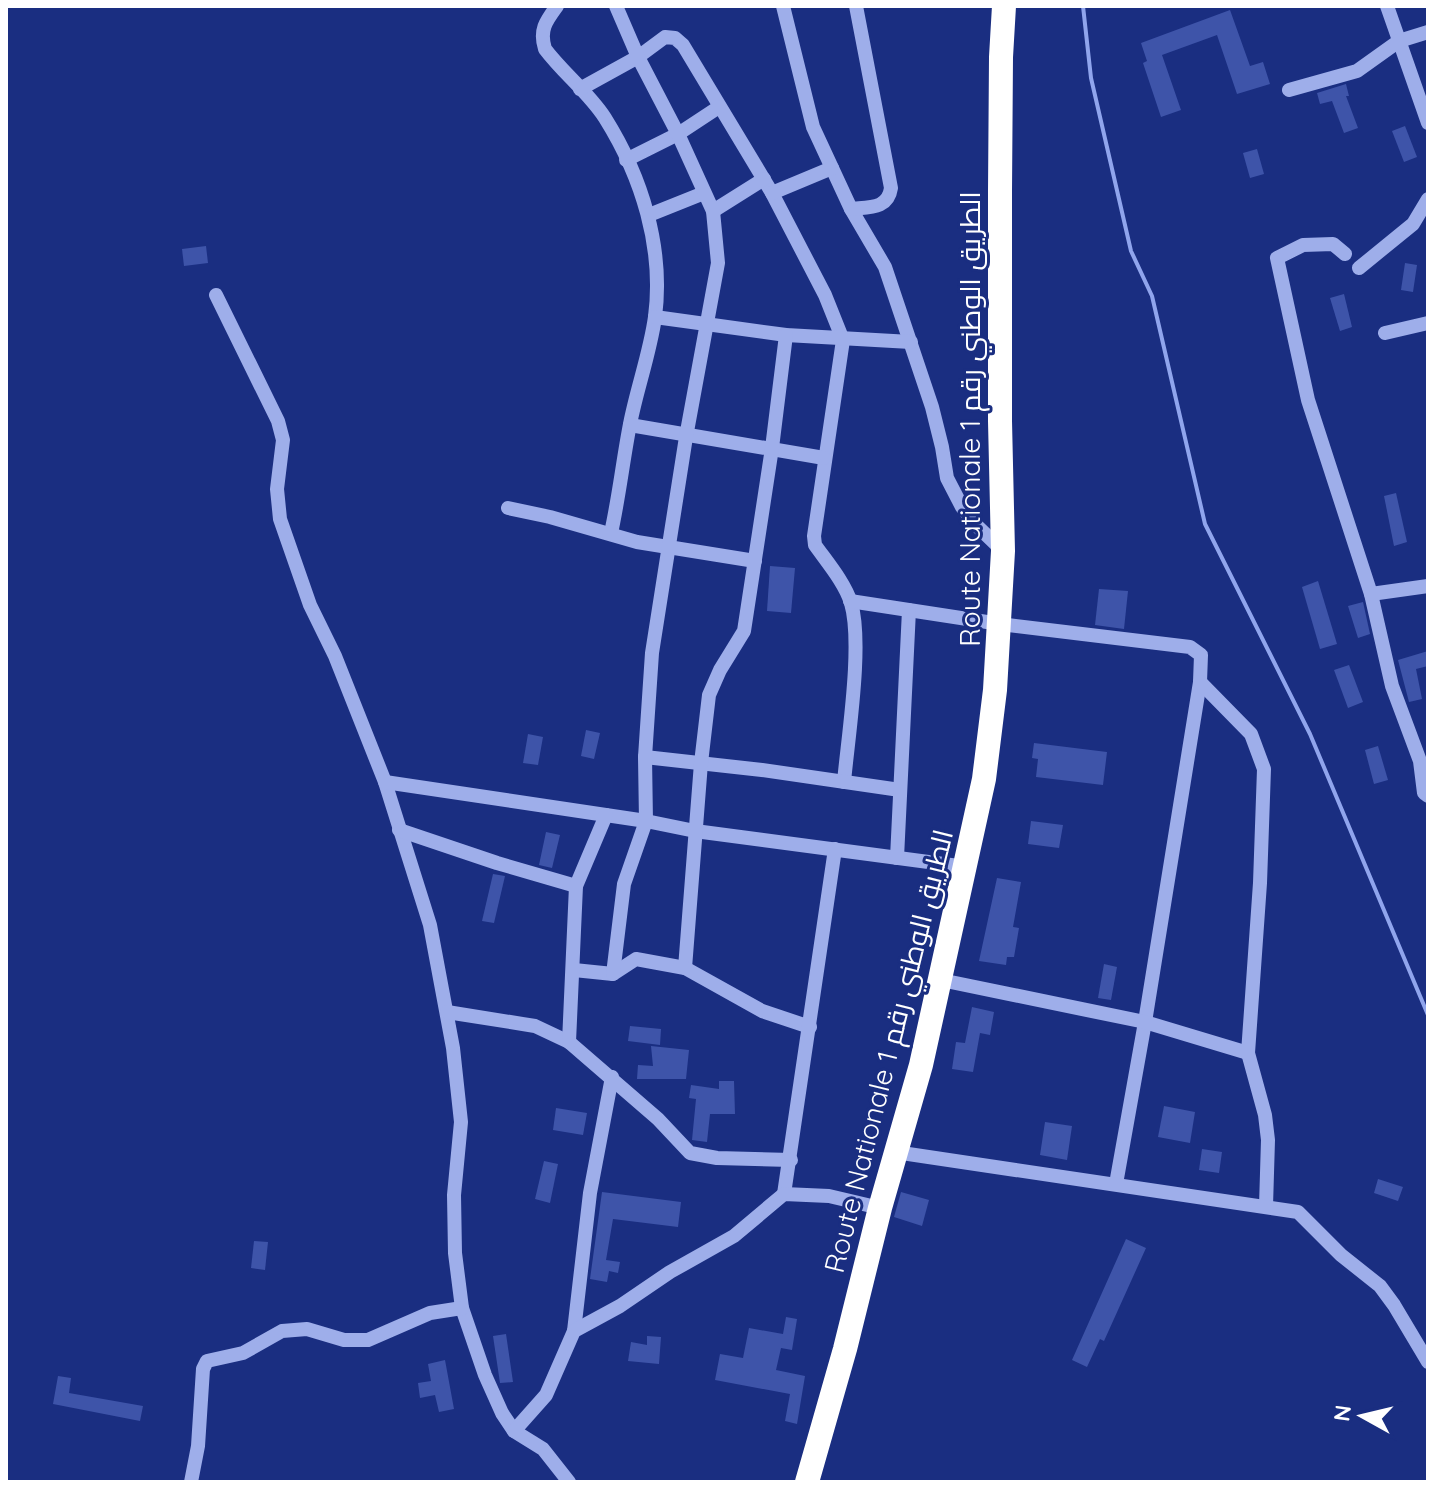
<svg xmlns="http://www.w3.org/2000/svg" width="1434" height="1488" font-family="Quicksand,Cairo,sans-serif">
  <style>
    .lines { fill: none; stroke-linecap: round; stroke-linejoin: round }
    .stream { stroke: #90a5ed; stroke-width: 4 }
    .building { fill: #3e54a9 }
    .minor { stroke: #9eaeea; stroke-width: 14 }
    .highway { stroke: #fff; stroke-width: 24 }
    .labels { text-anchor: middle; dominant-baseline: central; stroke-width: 6; stroke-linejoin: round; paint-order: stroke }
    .street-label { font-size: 28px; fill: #fff; stroke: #1a2e81 }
  </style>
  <rect width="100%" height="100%" fill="#1a2e81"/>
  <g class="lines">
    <polyline class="stream" points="1083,6 1091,78 1131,251 1152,296 1205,524 1310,734 1428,1015"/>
  </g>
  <g class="building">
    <polygon points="1230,10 1250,66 1263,62 1270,84 1237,94 1217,35 1162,55 1181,110 1161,117 1143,63 1147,61 1141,43"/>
    <polygon points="1346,84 1349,96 1346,96 1358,128 1344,133 1332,101 1320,104 1317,93"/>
    <polygon points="1405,126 1417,157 1404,162 1392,131"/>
    <polygon points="1257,149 1264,174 1250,178 1243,153"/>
    <polygon points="206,246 208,263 184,266 182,249"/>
    <polygon points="1405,263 1417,265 1413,292 1401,290"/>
    <polygon points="1344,294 1352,327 1340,331 1330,298"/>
    <polygon points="1396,493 1407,542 1394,546 1384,496"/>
    <polygon points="770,566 795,568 791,613 767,611"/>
    <polygon points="1318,581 1337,644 1320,649 1302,587"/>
    <polygon points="1099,589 1128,591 1124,629 1095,625"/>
    <polygon points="1363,602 1370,634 1358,638 1348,606"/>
    <polygon points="1428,651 1428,666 1416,669 1422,699 1409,702 1398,660"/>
    <polygon points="1349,665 1363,702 1348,708 1334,670"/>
    <polygon points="586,730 600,733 594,759 581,756"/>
    <polygon points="528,734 543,737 538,765 523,763"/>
    <polygon points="1034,743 1107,752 1103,785 1036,777 1038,759 1032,758"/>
    <polygon points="1378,746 1388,780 1374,784 1365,750"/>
    <polygon points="1031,821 1063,825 1059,848 1028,844"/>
    <polygon points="546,832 560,835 552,868 539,865"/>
    <polygon points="493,874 505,876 494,923 482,921"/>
    <polygon points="997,878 1021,882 1013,927 1019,928 1014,957 1007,957 1006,965 979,961"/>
    <polygon points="1104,964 1117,967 1111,1000 1098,998"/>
    <polygon points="972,1007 994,1012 990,1035 980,1033 973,1072 952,1069 956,1042 965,1043"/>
    <polygon points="630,1026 661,1029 660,1045 628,1041"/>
    <polygon points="651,1046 689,1050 686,1079 637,1079 638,1065 653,1066"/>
    <polygon points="719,1081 734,1081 735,1114 710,1114 707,1142 692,1140 696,1099 689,1098 691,1085 719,1089"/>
    <polygon points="1164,1106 1195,1112 1190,1143 1158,1137"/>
    <polygon points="556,1108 587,1113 583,1135 553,1130"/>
    <polygon points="1045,1122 1072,1126 1067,1160 1040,1155"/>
    <polygon points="1202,1149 1222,1152 1219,1173 1199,1170"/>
    <polygon points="544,1161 558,1164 550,1203 535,1199"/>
    <polygon points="1378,1179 1403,1187 1398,1201 1374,1193"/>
    <polygon points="602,1192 681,1202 678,1227 613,1219 606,1260 620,1262 618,1273 609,1271 607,1282 590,1279"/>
    <polygon points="901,1192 929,1200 922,1226 894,1217"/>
    <polygon points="1126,1239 1146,1248 1104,1341 1100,1339 1087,1367 1072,1360"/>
    <polygon points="254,1241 268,1242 265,1270 251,1268"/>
    <polygon points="786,1317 797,1319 792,1350 781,1348 776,1370 805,1376 797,1424 785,1421 790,1394 715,1380 720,1354 743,1358 749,1328 783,1334"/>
    <polygon points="506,1334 513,1382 500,1383 493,1336"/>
    <polygon points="647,1336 661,1337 659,1364 628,1361 631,1342 647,1345"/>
    <polygon points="445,1360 454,1409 439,1412 435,1395 420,1398 418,1383 431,1381 428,1364"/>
    <polygon points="58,1376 71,1378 69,1393 143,1406 140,1421 53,1404"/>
  </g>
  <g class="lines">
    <g class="minor">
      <path d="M 557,6 C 546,21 539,30 545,49 C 563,73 589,93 605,118 C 642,177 664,248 655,317 C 650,353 637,388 630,424 C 623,460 619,497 611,533"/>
      <polyline points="783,6 813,127 851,209 885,267 932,407 942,447 947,478 962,507 976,525 1003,551"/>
      <polyline points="1387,6 1428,123"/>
      <path d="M 580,89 L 638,57 L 665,37 L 675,38 L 683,45 L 772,193 L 825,295 L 843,340 L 814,536 L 815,545 C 827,562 845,583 851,603 C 863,644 848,737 844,782"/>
      <polyline points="1289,90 1357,71 1399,41 1428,32"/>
      <polyline points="626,160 678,134 719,107"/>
      <polyline points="772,193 832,168"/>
      <path d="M 851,209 C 870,207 888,209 891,188 L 856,6"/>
      <polyline points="713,211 764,179"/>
      <polyline points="649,215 704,193"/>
      <polyline points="1345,254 1333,244 1303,245 1277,258 1308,400 1371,594 1392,686 1420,761 1424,793 1428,796"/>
      <polyline points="1359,268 1413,224 1428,199"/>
      <polyline points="216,295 278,421 283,440 277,489 280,519 310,605 335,656 385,782 430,925 453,1048 461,1122 454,1195 455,1253 462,1308 485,1375 502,1413 514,1431 543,1449 569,1482"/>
      <polyline points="655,317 786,335 911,342"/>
      <polyline points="1385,333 1428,323"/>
      <polyline points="630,425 824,458"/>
      <polyline points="508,508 550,517 637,542 755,561"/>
      <polyline points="1371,594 1428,586"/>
      <polyline points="850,601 1000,624 1190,647 1201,655 1200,682 1145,1022 1116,1184"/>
      <polyline points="1200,682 1251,734 1264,769 1260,883 1248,1053 1265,1115 1268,1140 1266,1206"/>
      <polyline points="645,757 762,770 900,790"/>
      <polyline points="385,782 646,821 695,831 966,867"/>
      <polyline points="399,830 497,863 576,886"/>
      <polyline points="897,858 909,610"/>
      <polyline points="685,968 701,763 709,695 720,670 744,631 772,448 786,335"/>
      <polyline points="574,970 613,974 636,959 685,968 762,1011 810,1027"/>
      <polyline points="613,974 624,884 646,821 645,757 652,653 686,437 718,263 713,211 678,134 638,57 616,6"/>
      <polyline points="941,980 1145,1022 1248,1053"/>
      <polyline points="447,1012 535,1026 569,1042 658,1119 690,1153 717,1158 791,1160"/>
      <polyline points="569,1042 576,886 606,815"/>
      <polyline points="895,1152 1298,1212 1341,1255 1380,1286 1394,1305 1428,1362"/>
      <polyline points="784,1194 835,849"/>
      <polyline points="574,1331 590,1193 612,1077"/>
      <polyline points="514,1431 546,1395 574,1331 620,1306 670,1272 734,1236 784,1194 829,1196 880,1208"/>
      <polyline points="191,1482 198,1446 203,1369 207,1361 243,1353 282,1331 307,1329 344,1340 368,1340 430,1313 462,1308"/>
    </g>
    <polyline class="highway" points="807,1482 845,1349 880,1208 921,1065 984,779 995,690 1003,551 1000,421 1000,191 1001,57 1004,6"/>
  </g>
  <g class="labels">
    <g class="street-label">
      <text transform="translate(969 419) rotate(-90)">Route Nationale الطريق الوطني رقم 1</text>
      <text transform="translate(888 1051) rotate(-76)">Route Nationale الطريق الوطني رقم 1</text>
    </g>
  </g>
  <rect width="1434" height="1488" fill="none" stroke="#ffffff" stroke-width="16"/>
  <g transform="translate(1362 1416) rotate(278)" stroke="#1a2e81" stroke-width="6" paint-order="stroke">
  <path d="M0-6L14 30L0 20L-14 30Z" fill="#ffffff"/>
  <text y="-12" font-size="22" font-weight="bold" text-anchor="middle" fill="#ffffff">N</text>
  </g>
</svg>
